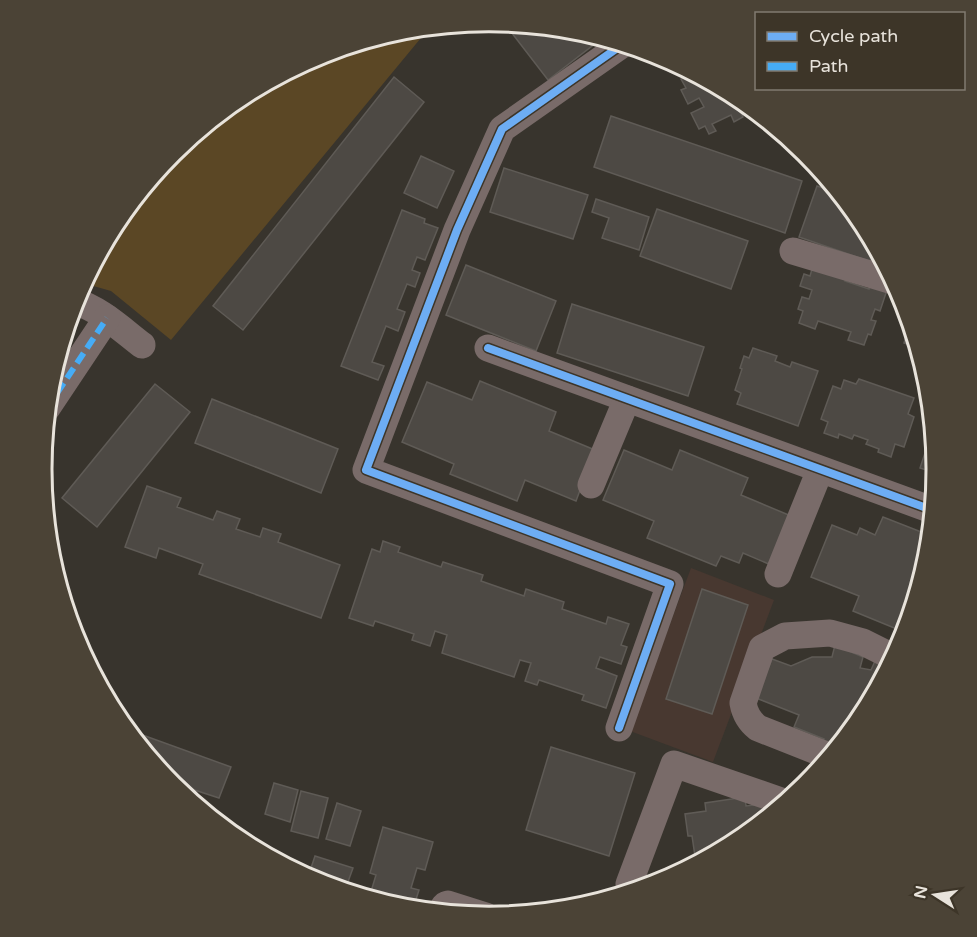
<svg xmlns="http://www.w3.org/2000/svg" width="977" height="937" font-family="'Varela Round',sans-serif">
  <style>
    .education { fill: #483830 }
    .green { fill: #5b4725 }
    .building { fill: #4d4944; stroke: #5f5b56; stroke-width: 1.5 }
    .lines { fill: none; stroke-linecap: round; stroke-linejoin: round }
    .minor { stroke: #796b69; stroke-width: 27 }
    .quiet { stroke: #46acf6; stroke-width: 6; stroke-dasharray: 12 6; stroke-linecap: butt }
    .cycleway-casing { stroke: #3d3528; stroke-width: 11 }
    .cycleway { stroke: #6dadf4; stroke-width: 8 }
    .rim { fill: none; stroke: #e8e3db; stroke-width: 3 }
  </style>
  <rect width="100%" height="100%" fill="#38342d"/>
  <polygon class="education" points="691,568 774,600 713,762 630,731"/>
  <polygon class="green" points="430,27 171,340 111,291 83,283 117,220 172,152 240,96 318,55 402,30"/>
  <g class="building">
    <polygon points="514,23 576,30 595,35 588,41 592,46 548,80 508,28"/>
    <polygon points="692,73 697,81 702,78 737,97 745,103 738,107 743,117 734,122 731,115 712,124 716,131 709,134 705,126 699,129 691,113 704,107 699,98 688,104 681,90 686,88 681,79"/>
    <polygon points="394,77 424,102 243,330 213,306"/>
    <polygon points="611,116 802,181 785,233 594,167"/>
    <polygon points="421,156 454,171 437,208 404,193"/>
    <polygon points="504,168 588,195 573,239 490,212"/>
    <polygon points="817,186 840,194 861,220 886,267 799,237"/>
    <polygon points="596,199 649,217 639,250 602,238 609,218 592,212"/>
    <polygon points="657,209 748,241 731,289 640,256"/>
    <polygon points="402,210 425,219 424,223 438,228 425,260 417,257 412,270 420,273 415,287 407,284 397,309 405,312 398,331 386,326 372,362 384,366 378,380 341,366"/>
    <polygon points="466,265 556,301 536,351 446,315"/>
    <polygon points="812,269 846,276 845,281 869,289 871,281 888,287 880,311 875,309 871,320 876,321 871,335 868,334 864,345 848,340 851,332 818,321 815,329 799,323 803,311 798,309 802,297 809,299 812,290 800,286 804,274 810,276"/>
    <polygon points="572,304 704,347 688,396 557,353"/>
    <polygon points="910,323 917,347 904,343"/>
    <polygon points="753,348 777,356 775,361 790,367 792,362 818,371 798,426 737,404 741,393 735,390 742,369 740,368 744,356 749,358"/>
    <polygon points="859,379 914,398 908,414 914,417 904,447 895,444 891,457 878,452 879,449 866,444 868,440 854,435 852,439 839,434 838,438 824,433 828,422 821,419 833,386 841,389 844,380 856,384"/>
    <polygon points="480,381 556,412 549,431 595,450 576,501 525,480 517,501 450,474 454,464 402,442 427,382 472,400"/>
    <polygon points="155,384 190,412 97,527 62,498"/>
    <polygon points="212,399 338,449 321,493 195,443"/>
    <polygon points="931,435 933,436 936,473 920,468"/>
    <polygon points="624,450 672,470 680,450 748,478 741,495 791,516 771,565 743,553 739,563 721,556 716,566 647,538 654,521 603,500"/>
    <polygon points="147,486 181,498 177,507 213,520 217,511 240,519 236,529 260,537 263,528 281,534 278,542 340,565 321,618 199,574 203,564 159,548 156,558 125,547"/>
    <polygon points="883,517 929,535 927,556 904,632 853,611 859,596 811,577 832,525 857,535 860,528 875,535"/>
    <polygon points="383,541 400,547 398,552 441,567 443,562 483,575 481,581 524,596 526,589 564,602 562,609 606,624 608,617 629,624 621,645 627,647 621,664 600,657 596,668 617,676 606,708 582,700 584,695 539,680 537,685 525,681 531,663 520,660 514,677 442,653 447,635 435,631 430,646 412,640 414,634 375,621 373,626 349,618 372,549 380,552"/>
    <polygon points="702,589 748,605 712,714 666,699"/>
    <polygon points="835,645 863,657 860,668 871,670 875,661 890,663 860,717 832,752 820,748 824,739 794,727 799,715 756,698 772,659 791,666 812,657 832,657"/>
    <polygon points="126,729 231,767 219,798 170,782"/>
    <polygon points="551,747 635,773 609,856 526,830"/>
    <polygon points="274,783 298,790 290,822 265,814"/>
    <polygon points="301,791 328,798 318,838 291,831"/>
    <polygon points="745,797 746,806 771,803 772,812 737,841 696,863 692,836 688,836 685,814 706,811 705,803"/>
    <polygon points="337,803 361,811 350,846 326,839"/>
    <polygon points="383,827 433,842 425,870 417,868 411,888 419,890 413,909 401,907 369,898 376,875 370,873"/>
    <polygon points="315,856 353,868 345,890 317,882 308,877"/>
  </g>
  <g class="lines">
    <g class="minor">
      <polyline points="793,251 893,281"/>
      <path d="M 74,301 C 100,309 120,328 142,345"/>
      <polyline points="488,348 932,510"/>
      <polyline points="47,408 107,318"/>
      <polyline points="591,485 627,399"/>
      <polyline points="778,574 820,470"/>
      <polyline points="619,728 670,584 366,470 457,230 502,129 623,44"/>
      <path d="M 829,756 L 758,728 C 749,721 745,714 743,703 L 762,648 L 785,636 L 830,633 L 863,642 L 893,657"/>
      <polyline points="640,888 629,884 674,764 784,802"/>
      <polyline points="441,911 445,905 448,904 486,916"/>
    </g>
    <polyline class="quiet" points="47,408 107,318"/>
    <defs>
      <g id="cycleway">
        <polyline points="488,348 932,510"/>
        <polyline points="619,728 670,584 366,470 457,230 502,129 623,44"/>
      </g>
    </defs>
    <use href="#cycleway" class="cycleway-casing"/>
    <use href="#cycleway" class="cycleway"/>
  </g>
  <path d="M0 0H977V937H0ZM52 469a437 437 0 1 1 874 0a437 437 0 1 1-874 0Z" fill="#4b4336" fill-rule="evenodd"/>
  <path class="rim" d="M52 469a437 437 0 1 1 874 0a437 437 0 1 1-874 0Z"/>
  <rect x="755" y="12" width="210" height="78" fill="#3d3528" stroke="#817b70" stroke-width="1.5"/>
  <rect x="767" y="32" width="30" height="9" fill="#6dadf4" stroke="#817b70" stroke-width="1.5"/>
  <text x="809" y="42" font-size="18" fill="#e8e3db">Cycle path</text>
  <rect x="767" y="62" width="30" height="9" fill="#46acf6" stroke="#817b70" stroke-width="1.5"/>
  <text x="809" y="72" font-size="18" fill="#e8e3db">Path</text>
  <g transform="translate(935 895) rotate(282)" stroke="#3d3528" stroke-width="4.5" paint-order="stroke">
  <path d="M0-4.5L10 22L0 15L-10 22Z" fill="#e8e3db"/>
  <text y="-9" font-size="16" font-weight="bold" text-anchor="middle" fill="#e8e3db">N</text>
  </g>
</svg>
